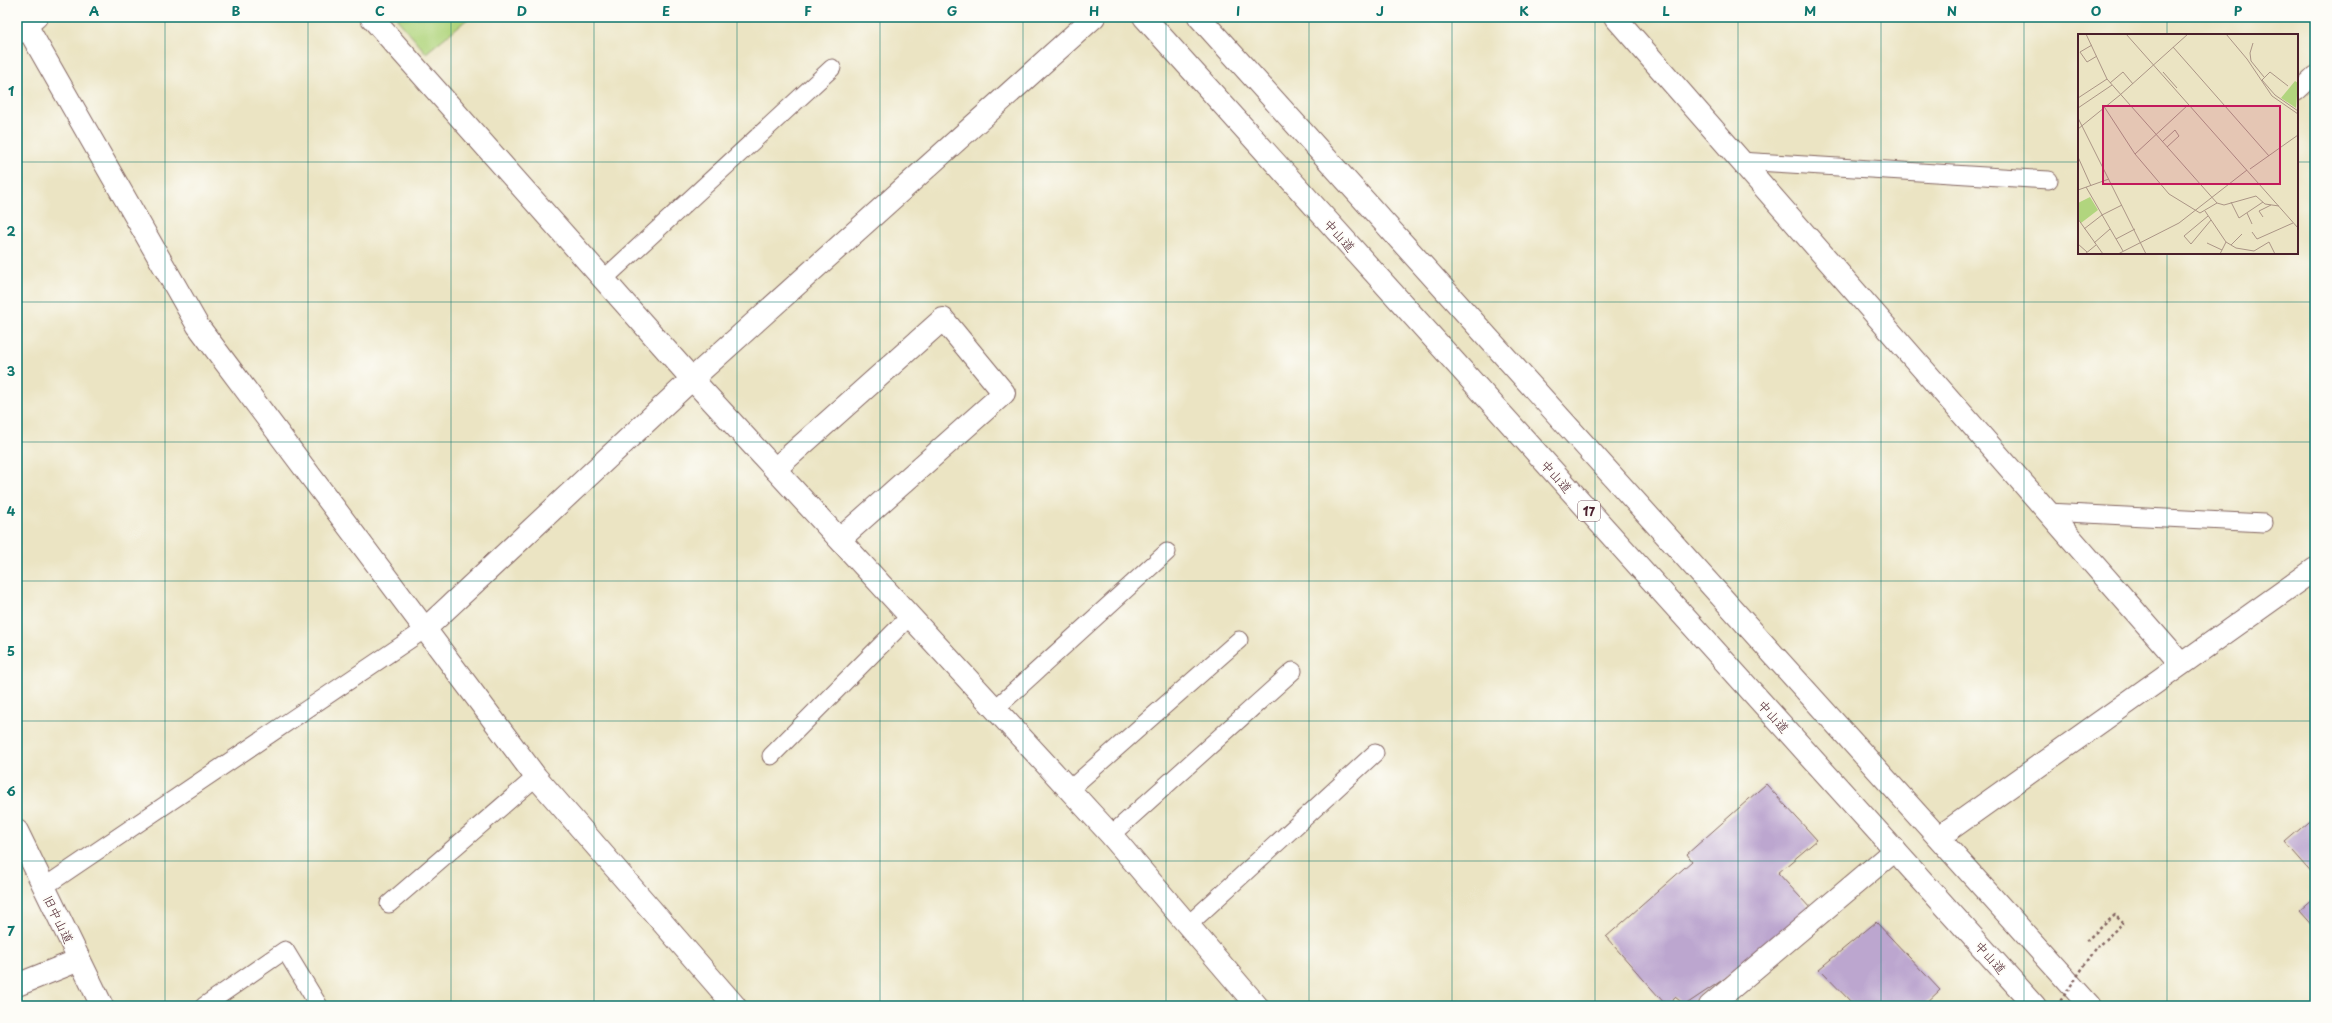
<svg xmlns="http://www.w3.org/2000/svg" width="2332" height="1023" font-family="'Playpen Sans','Klee One',sans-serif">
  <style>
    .green { fill: #b1d57e; stroke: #7e7a54 }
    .building { fill: #bca6cf }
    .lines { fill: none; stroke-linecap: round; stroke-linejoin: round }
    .lane-casing { stroke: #826460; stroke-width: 19 }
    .street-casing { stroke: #826460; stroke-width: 24 }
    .secondary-casing { stroke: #826460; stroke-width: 24 }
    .highway-casing { stroke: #826460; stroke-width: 24 }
    .path { stroke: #826460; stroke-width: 2.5; stroke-dasharray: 3 3; stroke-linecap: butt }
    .lane { stroke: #fff; stroke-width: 17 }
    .street { stroke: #fff; stroke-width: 22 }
    .secondary { stroke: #fff; stroke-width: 22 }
    .highway { stroke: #fff; stroke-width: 22 }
    .path-bridge { stroke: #826460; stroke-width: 2.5; stroke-dasharray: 3 3; stroke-linecap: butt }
    .grid { fill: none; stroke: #0f766e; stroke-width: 1; stroke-opacity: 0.55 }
    .labels { text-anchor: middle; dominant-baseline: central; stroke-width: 3.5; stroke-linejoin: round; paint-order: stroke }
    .shield { fill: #fdfcf7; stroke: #806168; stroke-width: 1 }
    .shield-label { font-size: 12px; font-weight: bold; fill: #4a1f2b }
    .street-label { font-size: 13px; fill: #4a1f2b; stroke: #fdfcf7 }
    .inset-road { fill: none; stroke: #ab9586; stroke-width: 1 }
    .view { fill: #c2185b; fill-opacity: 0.15; stroke: #c2185b; stroke-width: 2 }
    .inset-edge { fill: none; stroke: #4a1f2b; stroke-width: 2 }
    .neatline { fill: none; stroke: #0f766e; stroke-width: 1.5 }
    .grid-label { font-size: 13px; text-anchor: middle; font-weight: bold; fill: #0f766e }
  </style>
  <rect width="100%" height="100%" fill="#fdfcf7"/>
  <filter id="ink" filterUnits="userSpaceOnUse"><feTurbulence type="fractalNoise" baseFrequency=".025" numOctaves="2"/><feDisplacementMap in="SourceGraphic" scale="8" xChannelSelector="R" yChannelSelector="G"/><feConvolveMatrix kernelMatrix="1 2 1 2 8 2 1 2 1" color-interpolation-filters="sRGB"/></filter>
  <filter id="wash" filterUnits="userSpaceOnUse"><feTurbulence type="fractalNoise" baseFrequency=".012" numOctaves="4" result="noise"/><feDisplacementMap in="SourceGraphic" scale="16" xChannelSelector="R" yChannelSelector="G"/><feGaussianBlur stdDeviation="0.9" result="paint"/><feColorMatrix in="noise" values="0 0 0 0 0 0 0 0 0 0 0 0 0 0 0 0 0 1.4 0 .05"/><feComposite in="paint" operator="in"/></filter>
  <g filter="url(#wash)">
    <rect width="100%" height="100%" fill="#ebe4c3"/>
    <polygon class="green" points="400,17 470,17 426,53 397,19"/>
    <g id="blocks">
      <g class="building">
        <polygon points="1766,784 1817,840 1778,873 1811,909 1769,949 1685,1005 1675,997 1666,1005 1606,937 1692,861 1687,854"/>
        <polygon points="2315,816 2315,876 2285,842"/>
        <polygon points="2315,897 2315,929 2299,911"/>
        <polygon points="1876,922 1940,990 1923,1006 1855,1006 1819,969"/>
      </g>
    </g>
  </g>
  <g filter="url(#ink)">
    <use href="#blocks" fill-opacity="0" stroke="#826460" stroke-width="1"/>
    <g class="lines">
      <defs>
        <g id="lane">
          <polyline points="2297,92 2315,75"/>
          <polyline points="1740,161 2049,180"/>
          <polyline points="604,279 832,68"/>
          <polyline points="2047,512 2264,523"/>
          <polyline points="995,709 1167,552"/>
          <polyline points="771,756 910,616"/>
          <polyline points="1069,790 1239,640"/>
          <polyline points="1111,835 1293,671"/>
          <polyline points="44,887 424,630"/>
          <polyline points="389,904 536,777"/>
          <polyline points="1188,925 1375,753"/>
          <polyline points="204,1006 285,950 319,1006"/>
        </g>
        <g id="street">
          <polyline points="371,17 692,379 1111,835 1257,1006"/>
          <polyline points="1615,17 2181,664"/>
          <polyline points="26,25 198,326 536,777 735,1006"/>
          <polyline points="775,469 943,319 1004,393 840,539"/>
          <polyline points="424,630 692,379 1094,17"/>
          <polyline points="17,985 79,960"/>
          <polyline points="1710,1006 1895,850"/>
        </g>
        <g id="secondary">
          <polyline points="17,33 36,17"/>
          <polyline points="17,831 102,1006"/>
          <polyline points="1939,837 2315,569"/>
        </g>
        <g id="highway">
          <polyline points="1144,17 2035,1006"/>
          <polyline points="1199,17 2090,1006"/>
        </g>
      </defs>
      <use href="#lane" class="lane-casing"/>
      <use href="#street" class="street-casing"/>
      <use href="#secondary" class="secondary-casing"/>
      <use href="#highway" class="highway-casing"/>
      <polyline class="path" points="2086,941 2115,915 2123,923 2097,947"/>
      <use href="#lane" class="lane"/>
      <use href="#street" class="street"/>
      <use href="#secondary" class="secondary"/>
      <use href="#highway" class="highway"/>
      <polyline class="path-bridge" points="2057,1006 2097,947"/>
    </g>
  </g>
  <path class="grid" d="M 165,17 L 165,1006M 308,17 L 308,1006M 451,17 L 451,1006M 594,17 L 594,1006M 737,17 L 737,1006M 880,17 L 880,1006M 1023,17 L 1023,1006M 1166,17 L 1166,1006M 1309,17 L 1309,1006M 1452,17 L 1452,1006M 1595,17 L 1595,1006M 1738,17 L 1738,1006M 1881,17 L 1881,1006M 2024,17 L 2024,1006M 2167,17 L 2167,35M 17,162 L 2079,162M 2297,162 L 2315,162M 2167,253 L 2167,1006M 17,302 L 2315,302M 17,442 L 2315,442M 17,581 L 2315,581M 17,721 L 2315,721M 17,861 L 2315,861"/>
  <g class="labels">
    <rect class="shield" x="1578" y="501" width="22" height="20" rx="3"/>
    <g class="shield-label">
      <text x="1589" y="511">17</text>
    </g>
    <g class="street-label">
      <text transform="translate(1340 235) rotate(48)">中山道</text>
      <text transform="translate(1557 476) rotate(48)">中山道</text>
      <text transform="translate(1774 716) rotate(48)">中山道</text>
      <text transform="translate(59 919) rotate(64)">旧中山道</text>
      <text transform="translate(1991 957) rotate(48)">中山道</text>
    </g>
  </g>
  <g transform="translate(2078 34)">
    <rect width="220" height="220" fill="#ebe4c3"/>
    <path d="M 217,47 L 220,49 L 218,74 L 203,64 ZM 12,163 L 20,176 L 3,189 L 0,184 L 0,169 Z" fill="#b1d57e"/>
    <path class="inset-road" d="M 8,0 L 29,45 L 139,169 L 146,171 L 178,162 L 187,170 L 201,172M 48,0 L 220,194M 148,0 L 169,25 L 194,62 L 220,80M 175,9 L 172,19 L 173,27 L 186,43M 14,11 L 2,18 L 9,28 L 19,22M 95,13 L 191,122M 85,38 L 99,54M 32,49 L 45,38 L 55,50M 210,52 L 192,38 L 184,46 L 197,61 L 220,77M 0,64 L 29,45M 0,74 L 34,51M 27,74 L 57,120 L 91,160 L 122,179 L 139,169M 0,84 L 68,220M 0,95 L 42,61 L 110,0M 84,108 L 97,96 L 101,102 L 89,113M 57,120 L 110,71M 0,123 L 13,152M 172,135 L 220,101M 8,153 L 45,217M 0,156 L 31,145M 153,168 L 161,184 L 185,168M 127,177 L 148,208 L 158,214 L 176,217 L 191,208 L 197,220M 169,179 L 174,190M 130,182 L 106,202 L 113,210 L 133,186M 185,183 L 181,177 L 193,171M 0,185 L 25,220M 6,195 L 24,181 L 44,171M 174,198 L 179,205 L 215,189M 38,205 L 57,195M 16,209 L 32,195M 129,209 L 144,216M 0,210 L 9,218M 153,211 L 164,200M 7,220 L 18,211M 40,220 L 101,189 L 169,136M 142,220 L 148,208"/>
    <path class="view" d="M 25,72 L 202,72 L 202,150 L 25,150 Z"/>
    <rect width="220" height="220" class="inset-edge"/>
  </g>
  <rect width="2332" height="1023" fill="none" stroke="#fdfcf7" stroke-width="44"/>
  <rect x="22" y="22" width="2288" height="979" class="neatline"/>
  <g class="grid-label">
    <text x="94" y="16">A</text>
    <text x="236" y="16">B</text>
    <text x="380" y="16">C</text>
    <text x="522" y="16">D</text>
    <text x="666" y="16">E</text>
    <text x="808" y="16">F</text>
    <text x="952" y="16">G</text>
    <text x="1094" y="16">H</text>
    <text x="1238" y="16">I</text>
    <text x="1380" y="16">J</text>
    <text x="1524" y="16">K</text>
    <text x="1666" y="16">L</text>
    <text x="1810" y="16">M</text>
    <text x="1952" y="16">N</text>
    <text x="2096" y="16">O</text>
    <text x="2238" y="16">P</text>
    <text x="11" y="96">1</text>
    <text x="11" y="236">2</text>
    <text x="11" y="376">3</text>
    <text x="11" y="516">4</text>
    <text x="11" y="656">5</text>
    <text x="11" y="796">6</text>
    <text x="11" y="936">7</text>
  </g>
</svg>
